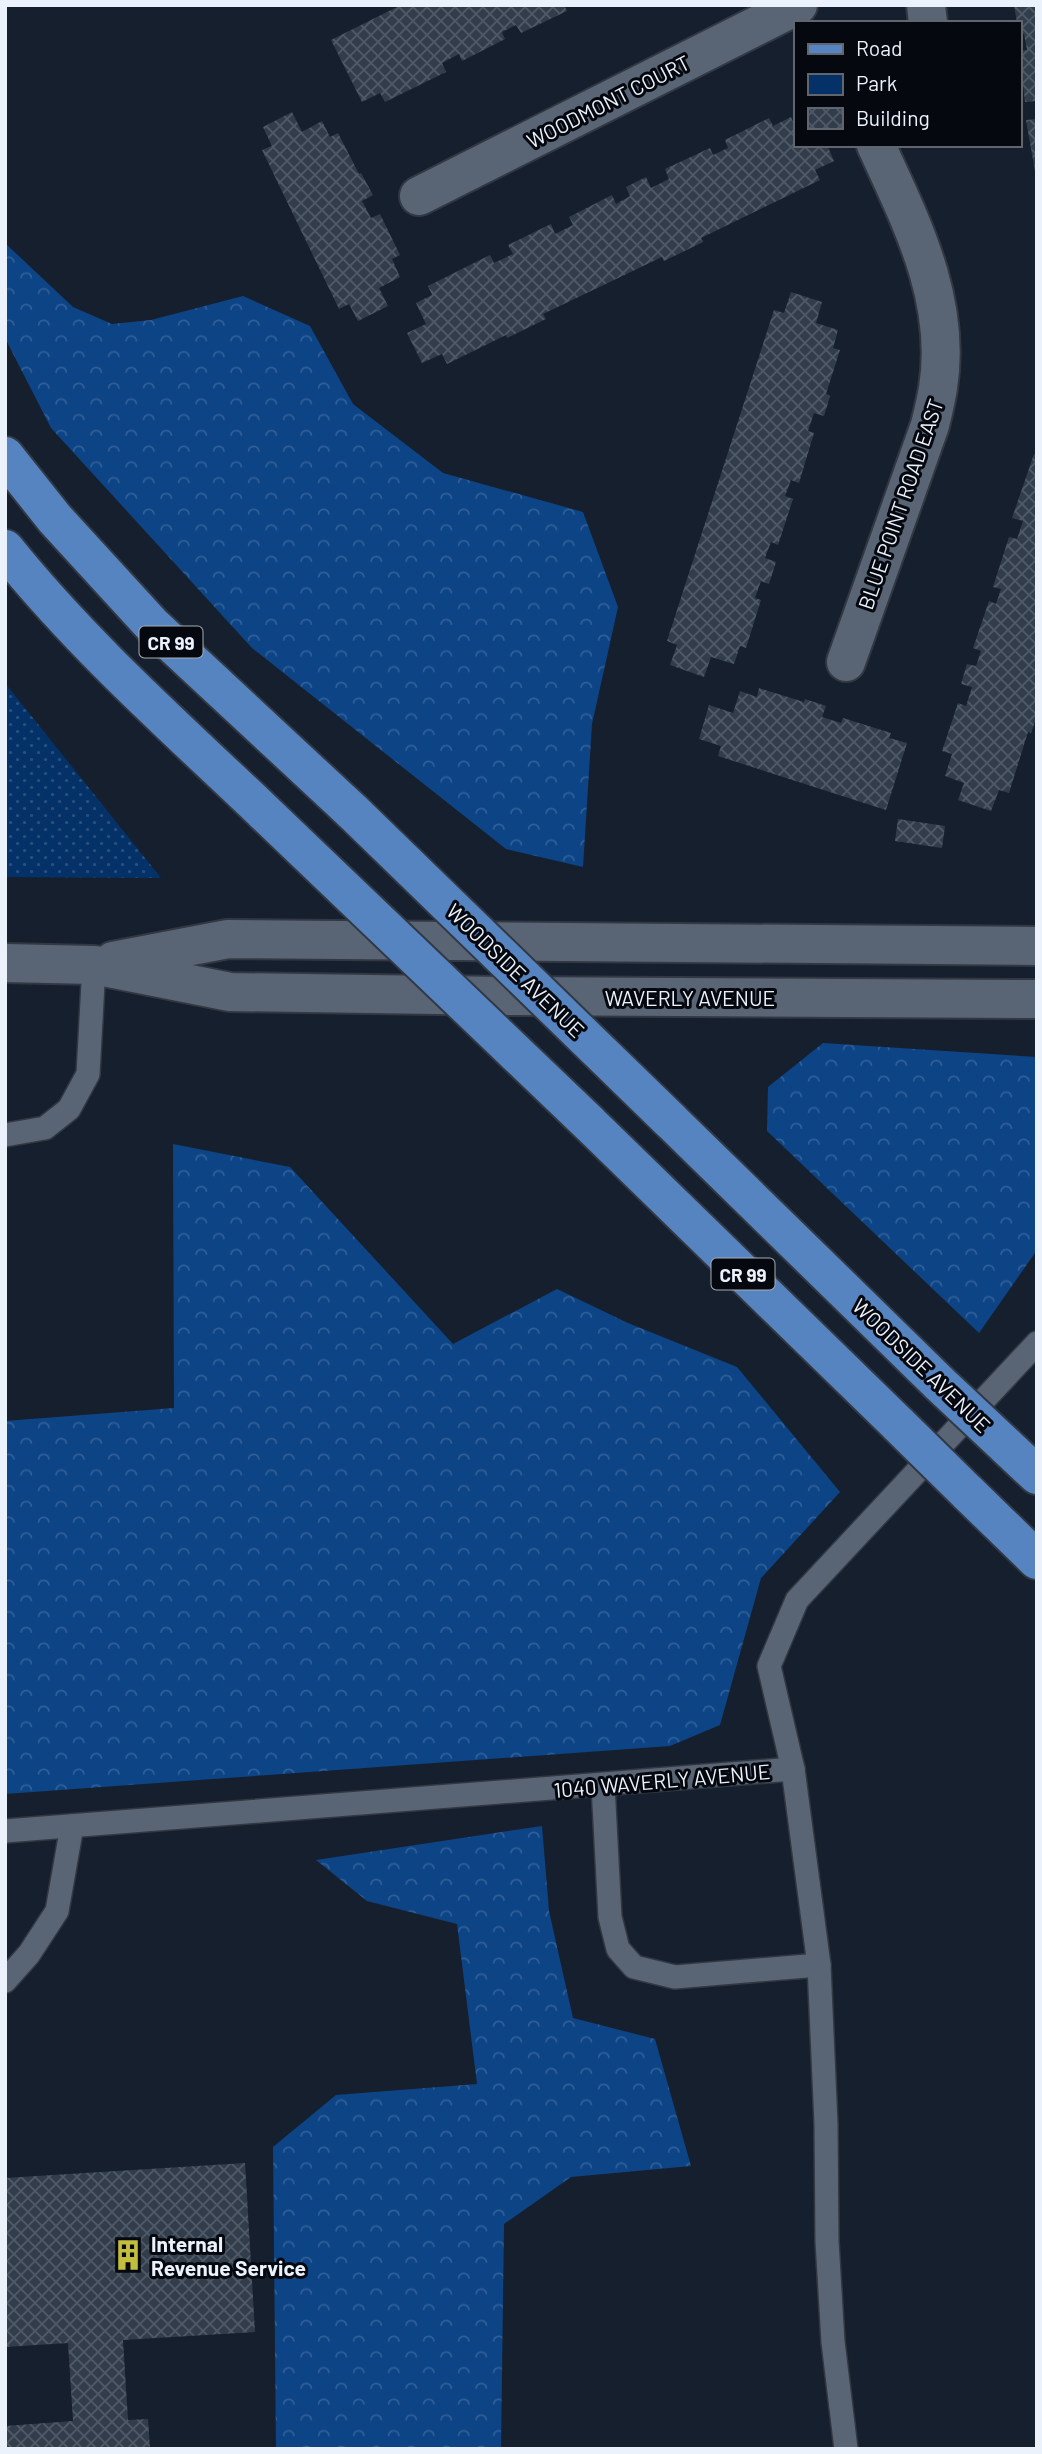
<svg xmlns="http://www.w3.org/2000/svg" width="1042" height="2454" font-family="Barlow,sans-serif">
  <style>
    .green { fill: url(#green-dots) }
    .forest { fill: url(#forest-crowns) }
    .building { fill: url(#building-cross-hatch) }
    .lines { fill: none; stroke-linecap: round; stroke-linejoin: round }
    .lane-casing { stroke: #323843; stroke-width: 26 }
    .street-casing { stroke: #323843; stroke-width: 42 }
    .secondary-casing { stroke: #323843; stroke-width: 42 }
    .primary-casing { stroke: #323843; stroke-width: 42 }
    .lane { stroke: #596575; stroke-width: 23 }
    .street { stroke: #596575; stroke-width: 38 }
    .secondary { stroke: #596575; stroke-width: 38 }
    .primary { stroke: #5684c1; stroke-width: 38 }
    .primary-bridge-casing { stroke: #323843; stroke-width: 42; stroke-linecap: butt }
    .primary-bridge { stroke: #5684c1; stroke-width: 38 }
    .labels { text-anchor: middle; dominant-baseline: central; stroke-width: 6; stroke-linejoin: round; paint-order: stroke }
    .shield { fill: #05090f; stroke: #a7acb5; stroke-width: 2 }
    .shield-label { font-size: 19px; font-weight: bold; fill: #ecf2fc }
    .street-label { font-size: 21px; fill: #ecf2fc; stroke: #05090f }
    .poi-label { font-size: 21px; font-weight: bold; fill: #ecf2fc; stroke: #05090f; text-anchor: start }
  </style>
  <defs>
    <pattern id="green-dots" width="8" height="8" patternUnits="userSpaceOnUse" patternTransform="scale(1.75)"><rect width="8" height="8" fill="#043268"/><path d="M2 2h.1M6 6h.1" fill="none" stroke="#29507e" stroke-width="1.8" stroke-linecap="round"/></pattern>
    <pattern id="forest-crowns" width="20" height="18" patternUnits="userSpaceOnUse" patternTransform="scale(1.75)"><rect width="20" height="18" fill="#0c4486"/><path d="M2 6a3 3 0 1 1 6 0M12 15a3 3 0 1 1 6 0" fill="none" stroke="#305f98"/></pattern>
    <pattern id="building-cross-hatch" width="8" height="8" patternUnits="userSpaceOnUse" patternTransform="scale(1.75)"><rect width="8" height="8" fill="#323d4c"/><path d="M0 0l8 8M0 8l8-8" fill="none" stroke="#505a67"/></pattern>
  </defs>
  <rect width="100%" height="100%" fill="#161f2d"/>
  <polygon class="green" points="5,683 161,878 5,877"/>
  <g class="forest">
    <polygon points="5,243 73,307 112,324 151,320 243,296 310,326 353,404 443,473 583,512 618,607 592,724 583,867 506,849 252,648 51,428 5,338"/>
    <polygon points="823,1043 1037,1057 1037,1250 979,1333 767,1131 768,1087"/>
    <polygon points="173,1144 290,1167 453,1344 557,1289 628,1323 737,1367 840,1492 761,1578 720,1725 670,1746 5,1794 5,1421 174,1408"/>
    <polygon points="542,1826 549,1911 573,2018 655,2039 691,2166 571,2177 504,2224 501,2449 276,2449 273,2147 336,2095 477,2084 457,1924 367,1901 316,1860"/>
  </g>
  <g class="building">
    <polygon points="401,5 564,5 567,11 521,33 516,25 502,32 505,39 462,61 459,54 442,63 446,72 385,102 380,93 362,102 331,40"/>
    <polygon points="1014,5 1037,5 1037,101 1025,102 1019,51 1027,50 1024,34 1019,35 1019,23 1017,23"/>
    <polygon points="292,112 302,132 322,121 330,137 338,133 359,174 361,173 373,195 362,201 371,218 380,214 400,255 392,259 400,277 379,288 388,306 358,321 349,304 339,309 262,150 272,146 263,127"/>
    <polygon points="791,117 795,127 795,145 827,145 834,161 815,170 820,180 701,238 703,242 664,261 662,257 543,314 546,319 507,338 506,335 447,364 442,354 422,363 407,333 426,324 416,303 432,295 428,286 490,255 494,263 513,254 508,245 551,224 555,234 573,225 569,217 612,195 616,204 630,196 626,187 646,177 651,188 669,179 665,169 710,148 713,155 728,148 725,140 769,118 773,126"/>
    <polygon points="1037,119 1037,171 1035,171 1026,120"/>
    <polygon points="791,292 822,302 816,323 838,330 833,348 840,350 826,394 830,396 824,416 814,413 808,431 814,433 799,483 791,480 785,496 793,499 778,545 771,542 765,558 776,562 769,584 761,581 755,598 761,600 746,648 740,646 734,664 711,657 704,677 670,665 677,645 667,641 774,310 784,313"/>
    <polygon points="1034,454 1037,455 1037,716 1031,733 1028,732 1009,793 999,790 991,811 958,800 964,783 945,776 952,754 942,751 958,703 966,706 972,687 961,684 967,664 976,666 981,651 973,648 989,601 996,604 1001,589 993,587 1009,537 1017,539 1023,521 1012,518"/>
    <polygon points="759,688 804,702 805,699 826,706 822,717 841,723 843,718 891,733 889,738 907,743 886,810 718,756 721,746 699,739 709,705 733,713 740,691 757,697"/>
    <polygon points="898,819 945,826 942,848 895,841"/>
    <polygon points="245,2163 255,2332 123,2340 128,2420 148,2419 150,2449 5,2449 5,2426 73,2421 68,2343 5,2347 5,2178"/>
  </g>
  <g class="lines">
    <defs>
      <g id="lane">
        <polyline points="5,1135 45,1128 69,1109 88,1074 94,965"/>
        <polyline points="603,1785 610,1917 618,1949 634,1967 675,1977 819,1965"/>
        <polyline points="5,1831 793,1769"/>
        <polyline points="5,1981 29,1954 57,1911 72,1826"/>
        <polyline points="846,2449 833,2342 827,2241 826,2124 819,1965 793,1769 769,1666 797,1600 1037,1343"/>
      </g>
      <g id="street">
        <polyline points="926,5 928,23"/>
        <polyline points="419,196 798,5"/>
        <path d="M 846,662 L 930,425 C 933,413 936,400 938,388 C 952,300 911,222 876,145"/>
      </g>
      <g id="secondary">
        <polyline points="113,961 228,939 1037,946"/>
        <polyline points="5,963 94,965 230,992 504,996 1037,999"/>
      </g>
      <g id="primary">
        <polyline points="5,456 55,519 153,626 353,812"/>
        <path d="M 5,549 C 82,645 176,728 265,813"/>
        <polyline points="670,1120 940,1384"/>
        <polyline points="588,1122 899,1425"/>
        <polyline points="1005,1445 1037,1475"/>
        <polyline points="967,1492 1037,1560"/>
      </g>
    </defs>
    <use href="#lane" class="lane-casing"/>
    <use href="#street" class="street-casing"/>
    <use href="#secondary" class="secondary-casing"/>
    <use href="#primary" class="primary-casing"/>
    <use href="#lane" class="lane"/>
    <use href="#street" class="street"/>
    <use href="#secondary" class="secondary"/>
    <use href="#primary" class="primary"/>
    <defs>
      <g id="primary-bridge">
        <polyline points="353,812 670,1120"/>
        <polyline points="265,813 588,1122"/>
        <polyline points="940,1384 1005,1445"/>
        <polyline points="899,1425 967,1492"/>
      </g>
    </defs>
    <use href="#primary-bridge" class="primary-bridge-casing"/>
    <use href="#primary-bridge" class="primary-bridge"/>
  </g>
  <defs>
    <symbol id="building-bare" viewBox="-9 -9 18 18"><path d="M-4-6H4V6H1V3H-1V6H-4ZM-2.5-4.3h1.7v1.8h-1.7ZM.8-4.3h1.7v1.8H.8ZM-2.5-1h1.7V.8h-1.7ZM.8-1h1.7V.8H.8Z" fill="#c3bd3e" stroke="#05090f" stroke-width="2.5" paint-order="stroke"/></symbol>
  </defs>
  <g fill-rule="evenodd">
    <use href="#building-bare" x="106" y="2233" width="44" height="44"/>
  </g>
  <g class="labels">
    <g class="shield">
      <rect x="139.5" y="626.5" width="63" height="31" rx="5"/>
      <rect x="711.5" y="1258.5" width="63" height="31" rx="5"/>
    </g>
    <g class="shield-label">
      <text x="171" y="642">CR 99</text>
      <text x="743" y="1274">CR 99</text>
    </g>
    <g class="street-label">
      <text transform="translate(608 101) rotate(-27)">WOODMONT COURT</text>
      <text transform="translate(900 504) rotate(-71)">BLUE POINT ROAD EAST</text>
      <text transform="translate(516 970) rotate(44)">WOODSIDE AVENUE</text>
      <text x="690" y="997">WAVERLY AVENUE</text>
      <text transform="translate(922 1365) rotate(44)">WOODSIDE AVENUE</text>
      <text transform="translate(662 1780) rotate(-5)">1040 WAVERLY AVENUE</text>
    </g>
    <g class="poi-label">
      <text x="151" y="2243">Internal<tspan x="151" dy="24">Revenue Service</tspan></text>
    </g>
  </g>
  <rect width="1042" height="2454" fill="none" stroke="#ecf2fc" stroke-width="14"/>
  <rect x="794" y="21" width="228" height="126" fill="#05090f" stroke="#61666e" stroke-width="2"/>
  <rect x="808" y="44" width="35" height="10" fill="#5684c1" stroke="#61666e" stroke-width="2"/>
  <text x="856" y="56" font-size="21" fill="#ecf2fc">Road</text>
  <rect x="808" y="74" width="35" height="21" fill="#043268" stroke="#61666e" stroke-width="2"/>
  <text x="856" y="91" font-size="21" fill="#ecf2fc">Park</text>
  <rect x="808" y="108" width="35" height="21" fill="url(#building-cross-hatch)" stroke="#61666e" stroke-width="2"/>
  <text x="856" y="126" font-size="21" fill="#ecf2fc">Building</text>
</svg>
